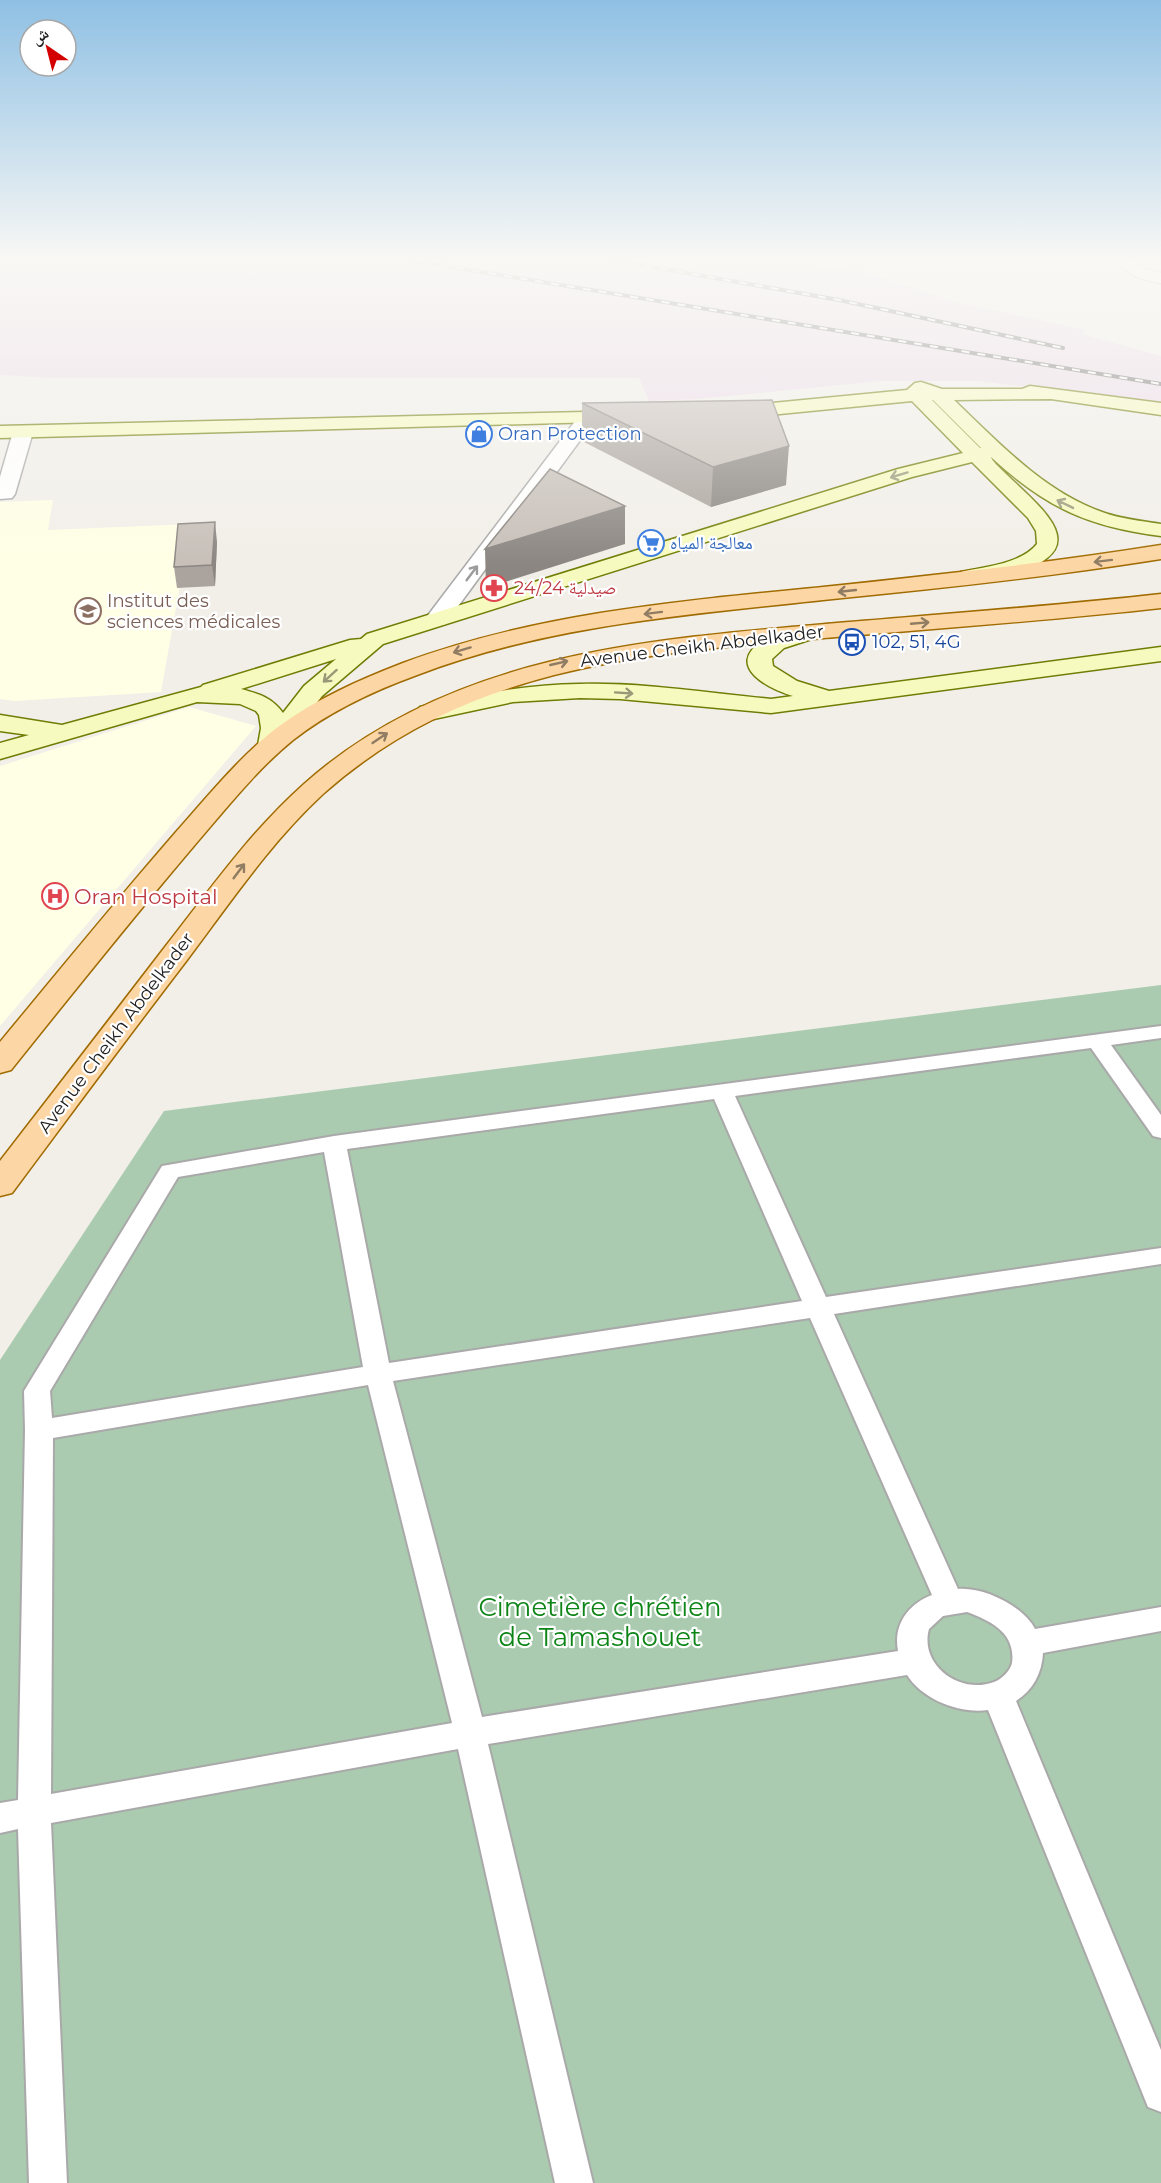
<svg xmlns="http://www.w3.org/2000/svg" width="1161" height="2183" font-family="Montserrat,'Noto Naskh Arabic',sans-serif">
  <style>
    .industrial { fill: #ebdbe8 }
    .education { fill: #ffffe5 }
    .cemetery { fill: #aacbaf }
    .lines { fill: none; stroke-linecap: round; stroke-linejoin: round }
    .lane-casing { stroke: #a9a9a9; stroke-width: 4 }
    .street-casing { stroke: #a9a9a9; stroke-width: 3 }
    .secondary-casing { stroke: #707d05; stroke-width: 3 }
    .primary-casing { stroke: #a06b00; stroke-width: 3 }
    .lane { fill: #fff; fill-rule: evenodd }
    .street { fill: #fff; fill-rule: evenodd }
    .secondary { fill: #f7fabf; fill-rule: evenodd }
    .primary { fill: #fcd6a4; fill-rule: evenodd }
    .rail-casing { stroke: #707070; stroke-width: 4 }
    .rail { stroke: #fff; stroke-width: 2; stroke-dasharray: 8; stroke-linecap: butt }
    .wall { fill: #aba49e }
    .shaded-wall { fill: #8b8681 }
    .building { fill: #c7bfb8; stroke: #8b8681; stroke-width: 1.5 }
    .oneway { stroke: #979978 }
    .oneway2 { stroke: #8f7c63 }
    .oneway3 { stroke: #9c9c9c }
    .labels { text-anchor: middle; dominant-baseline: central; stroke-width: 4.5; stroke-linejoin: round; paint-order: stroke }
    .far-shop-label { font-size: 18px; fill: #366cbe; stroke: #fff; text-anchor: start }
    .far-health-label { font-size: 18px; fill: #be3a42; stroke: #fff; text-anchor: start }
    .far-education-label { font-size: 18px; fill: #785e54; stroke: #fff; text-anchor: start }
    .far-transit-label { font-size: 18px; fill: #164399; stroke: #fff; text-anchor: start }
    .far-street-label { font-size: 18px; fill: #222; stroke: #fff }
    .health-label { font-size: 21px; fill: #be3a42; stroke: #fff; text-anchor: start }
    .near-park-label { font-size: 26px; fill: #0c8416; stroke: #fff }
  </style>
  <rect width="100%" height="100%" fill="#f2efe9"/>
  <polygon class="industrial" points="0,260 783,260 864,272 955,302 1086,330 1081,334 1161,356 1161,403 979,381 882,381 697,399 649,401 639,378 48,378 0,375"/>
  <g class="education">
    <polygon points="53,500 48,530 191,524 161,692 15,701 0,699 0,502"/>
    <polygon points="189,707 256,726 0,1026 0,766"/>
  </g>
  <polygon class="cemetery" points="1161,985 1161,2183 0,2183 0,1360 164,1111"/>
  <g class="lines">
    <defs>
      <path id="lane" d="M 1161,1026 L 1161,1038 L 1111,1045 L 1161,1115 L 1161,1138 L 1153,1136 L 1091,1048 L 735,1096 L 826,1297 L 1161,1248 L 1161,1264 L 834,1314 L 958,1589 C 984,1587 1023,1606 1035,1629 L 1161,1607 L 1161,1631 L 1043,1653 C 1042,1673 1033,1690 1016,1701 L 1161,2050 L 1161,2112 L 1148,2107 L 988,1710 C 960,1714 923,1700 907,1675 L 488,1744 L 593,2183 L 555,2183 L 458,1749 L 51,1823 L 67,2183 L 29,2183 L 18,1829 L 0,1833 L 0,1803 L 18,1800 L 25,1430 L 24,1391 L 162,1166 L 334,1136 ZM 714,1099 L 802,1301 L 389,1363 L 347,1149 ZM 324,1152 L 363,1367 L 52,1418 L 50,1391 L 178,1177 ZM 810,1318 L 932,1595 C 908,1604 893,1625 898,1651 L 482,1717 L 393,1381 ZM 368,1385 L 452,1723 L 51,1794 L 53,1438 ZM 967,1612 C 991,1621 1016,1633 1012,1663 C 1010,1671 1002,1679 994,1682 C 960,1695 919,1665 929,1629 L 943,1616 Z"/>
      <g id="street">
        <path d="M 1124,260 L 1140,260 L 1138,265 L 1147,270 L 1161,273 L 1161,283 C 1146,280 1132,278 1122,266 Z"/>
        <polygon points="586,414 593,416 595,420 445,624 437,626 429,624 425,619 429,614 579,416"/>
        <polygon points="23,426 30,428 33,432 15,494 12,498 0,499 0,477 13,432 16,428"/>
      </g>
      <g id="secondary">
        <path d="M 921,382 L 942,389 L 1022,389 L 1030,386 L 1161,403 L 1161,415 L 1051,399 L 954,400 C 998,442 1043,491 1102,512 C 1121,519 1141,521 1161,524 L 1161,536 C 1088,527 1045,507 991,457 C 992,461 1000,468 1005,473 C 1043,510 1098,550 1011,574 C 996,578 976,586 961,582 L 958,577 L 961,572 C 984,567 1021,564 1037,544 L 1036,531 L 1028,518 L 972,462 L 912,477 L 383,644 L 322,696 L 280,750 L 271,753 L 262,750 L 258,745 L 261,728 L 259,715 L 256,711 L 240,704 L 197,702 L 0,759 L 0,743 L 29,735 L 0,731 L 0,715 L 62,725 L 201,687 L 203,685 L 350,640 L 361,639 L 367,634 L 898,469 L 963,453 L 912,401 L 730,419 L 723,417 L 721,413 L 723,409 L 730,407 L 907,390 L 915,383 ZM 932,400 L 933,400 L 981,448 L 980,448 ZM 336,659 L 304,686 L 283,713 C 271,697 259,694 241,689 Z"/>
        <polygon points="628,411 635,413 637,417 635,421 0,438 0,426"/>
        <path d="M 807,626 L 815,628 L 819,633 L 815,638 L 784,648 L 772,659 L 773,666 L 797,681 L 829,691 L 1161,647 L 1161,661 L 771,713 L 620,699 L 580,698 L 513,702 L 429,720 L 420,717 L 416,712 L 420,707 C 472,694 525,685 579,684 C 642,682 708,693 771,699 L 793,696 C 770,689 724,667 762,641 C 775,633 792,630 807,626 Z"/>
      </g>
      <g id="primary">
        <path d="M 1161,545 L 1161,559 C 1049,577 936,589 823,600 C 686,615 547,625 417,675 C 373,691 330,711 293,740 C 255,771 225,810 193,847 C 131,920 71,995 11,1070 L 0,1073 L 0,1042 C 58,972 116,901 176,832 C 208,796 240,756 278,727 C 316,699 359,680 403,663 C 537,613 681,601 823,587 C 936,575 1049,563 1161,545 Z"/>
        <path d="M 1161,594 L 1161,608 C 1053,620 945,628 836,637 C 650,653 470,663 323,794 C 270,843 230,903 187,960 C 128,1037 70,1115 12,1193 L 0,1196 L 0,1161 C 55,1090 110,1019 165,947 C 209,891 250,832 304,784 C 451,653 650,639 837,623 C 945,614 1053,606 1161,594 Z"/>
      </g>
    </defs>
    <use href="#lane" class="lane-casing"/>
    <use href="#street" class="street-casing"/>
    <use href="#secondary" class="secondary-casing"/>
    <use href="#primary" class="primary-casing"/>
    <use href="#lane" class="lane"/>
    <use href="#street" class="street"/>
    <use href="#secondary" class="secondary"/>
    <use href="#primary" class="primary"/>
    <defs>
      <g id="rail">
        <polyline points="409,260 1161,384"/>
        <polyline points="613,260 839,300 1063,348"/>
      </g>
    </defs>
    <use href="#rail" class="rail-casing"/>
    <use href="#rail" class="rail"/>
  </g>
  <g class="wall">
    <polygon points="582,403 786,485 711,507 582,441"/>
    <polygon points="217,542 215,586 177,588 174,567"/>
  </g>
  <g class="shaded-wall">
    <polygon points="789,446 786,485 711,507 713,467"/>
    <polygon points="625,506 625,544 486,588 485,549"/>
    <polygon points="215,522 217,542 215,586 212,565"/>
  </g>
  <g class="building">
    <polygon points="772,400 789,446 713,467 582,403"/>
    <polygon points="550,469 625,506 485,549"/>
    <polygon points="215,522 212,565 174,567 178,524"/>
  </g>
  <defs><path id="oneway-shaft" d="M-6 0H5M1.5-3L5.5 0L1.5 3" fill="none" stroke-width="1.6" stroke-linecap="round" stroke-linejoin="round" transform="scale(1.5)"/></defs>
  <g class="oneway">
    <use href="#oneway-shaft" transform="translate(899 475) rotate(163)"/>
    <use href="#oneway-shaft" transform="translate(1065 504) rotate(-154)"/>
    <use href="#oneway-shaft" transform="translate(330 676) rotate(138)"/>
    <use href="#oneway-shaft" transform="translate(624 693) rotate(4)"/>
  </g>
  <g class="oneway2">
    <use href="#oneway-shaft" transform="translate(1103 561) rotate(173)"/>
    <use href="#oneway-shaft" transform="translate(847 591) rotate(174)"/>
    <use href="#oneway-shaft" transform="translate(653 613) rotate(173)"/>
    <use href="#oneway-shaft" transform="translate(920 623) rotate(-5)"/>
    <use href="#oneway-shaft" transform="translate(462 650) rotate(163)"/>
    <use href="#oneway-shaft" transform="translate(559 663) rotate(-13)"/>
    <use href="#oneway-shaft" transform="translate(380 738) rotate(-34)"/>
    <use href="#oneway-shaft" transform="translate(239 871) rotate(-53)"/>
  </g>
  <use class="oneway3" href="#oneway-shaft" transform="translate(472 573) rotate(-53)"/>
  <linearGradient id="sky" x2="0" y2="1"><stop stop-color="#8fc0e4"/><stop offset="0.46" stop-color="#f9f8f5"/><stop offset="1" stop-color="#f9f8f5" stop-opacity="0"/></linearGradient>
  <rect width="1161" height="565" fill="url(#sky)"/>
  <defs>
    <symbol id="shop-ring" viewBox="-11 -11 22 22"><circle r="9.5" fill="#fff" stroke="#3f7fe0" stroke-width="1.5"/><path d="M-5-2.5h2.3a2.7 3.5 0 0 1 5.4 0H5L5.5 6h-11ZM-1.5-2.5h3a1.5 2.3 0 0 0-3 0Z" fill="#3f7fe0"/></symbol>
    <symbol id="supermarket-ring" viewBox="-11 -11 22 22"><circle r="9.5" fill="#fff" stroke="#3f7fe0" stroke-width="1.5"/><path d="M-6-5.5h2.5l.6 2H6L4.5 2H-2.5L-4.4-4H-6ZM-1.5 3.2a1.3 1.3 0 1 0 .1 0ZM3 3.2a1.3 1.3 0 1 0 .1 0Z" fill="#3f7fe0"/></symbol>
    <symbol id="pharmacy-ring" viewBox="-11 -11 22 22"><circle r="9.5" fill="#fff" stroke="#e0444e" stroke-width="1.5"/><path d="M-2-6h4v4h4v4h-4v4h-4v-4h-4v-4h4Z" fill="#e0444e"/></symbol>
    <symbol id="university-ring" viewBox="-11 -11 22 22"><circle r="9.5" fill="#fff" stroke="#8d6e63" stroke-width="1.5"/><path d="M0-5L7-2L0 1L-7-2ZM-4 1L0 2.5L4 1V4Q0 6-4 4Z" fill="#8d6e63"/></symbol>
    <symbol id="bus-ring" viewBox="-11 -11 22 22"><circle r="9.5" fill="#fff" stroke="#1a4fb4" stroke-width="1.5"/><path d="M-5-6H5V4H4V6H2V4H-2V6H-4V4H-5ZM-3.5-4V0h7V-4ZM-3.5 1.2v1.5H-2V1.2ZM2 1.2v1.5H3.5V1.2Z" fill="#1a4fb4"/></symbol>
    <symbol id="hospital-ring" viewBox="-11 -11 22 22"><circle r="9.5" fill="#fff" stroke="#e0444e" stroke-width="1.5"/><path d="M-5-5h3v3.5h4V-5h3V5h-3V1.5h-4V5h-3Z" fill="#e0444e"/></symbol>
  </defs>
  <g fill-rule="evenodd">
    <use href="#shop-ring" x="464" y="419" width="30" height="30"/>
    <use href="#supermarket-ring" x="636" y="528" width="30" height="30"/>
    <use href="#pharmacy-ring" x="479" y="573" width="30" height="30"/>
    <use href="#university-ring" x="73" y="596" width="30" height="30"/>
    <use href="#bus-ring" x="837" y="627" width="30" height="30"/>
    <use href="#hospital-ring" x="40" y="881" width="30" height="30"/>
  </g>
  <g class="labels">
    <g class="far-shop-label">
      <text x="498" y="434">Oran Protection</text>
      <text x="670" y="543">معالجة المياه</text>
    </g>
    <g class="far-health-label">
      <text x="514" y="588">صيدلية 24/24</text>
    </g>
    <g class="far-education-label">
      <text x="107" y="601">Institut des<tspan x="107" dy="21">sciences médicales</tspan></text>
    </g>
    <g class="far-transit-label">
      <text x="872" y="642">102, 51, 4G</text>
    </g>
    <g class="far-street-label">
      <text transform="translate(702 646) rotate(-7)">Avenue Cheikh Abdelkader</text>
      <text transform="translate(116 1033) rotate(-53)">Avenue Cheikh Abdelkader</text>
    </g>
    <g class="health-label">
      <text x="74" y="896">Oran Hospital</text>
    </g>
    <g class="near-park-label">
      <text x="600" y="1607">Cimetière chrétien<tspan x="600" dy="30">de Tamashouet</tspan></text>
    </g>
  </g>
  <g transform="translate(48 48) rotate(325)"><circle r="28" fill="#ffffff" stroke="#a7a7a7" stroke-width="1.5"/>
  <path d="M0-4.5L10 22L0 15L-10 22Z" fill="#d40000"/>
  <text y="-9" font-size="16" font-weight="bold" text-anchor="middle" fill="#222222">ش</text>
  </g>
</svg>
